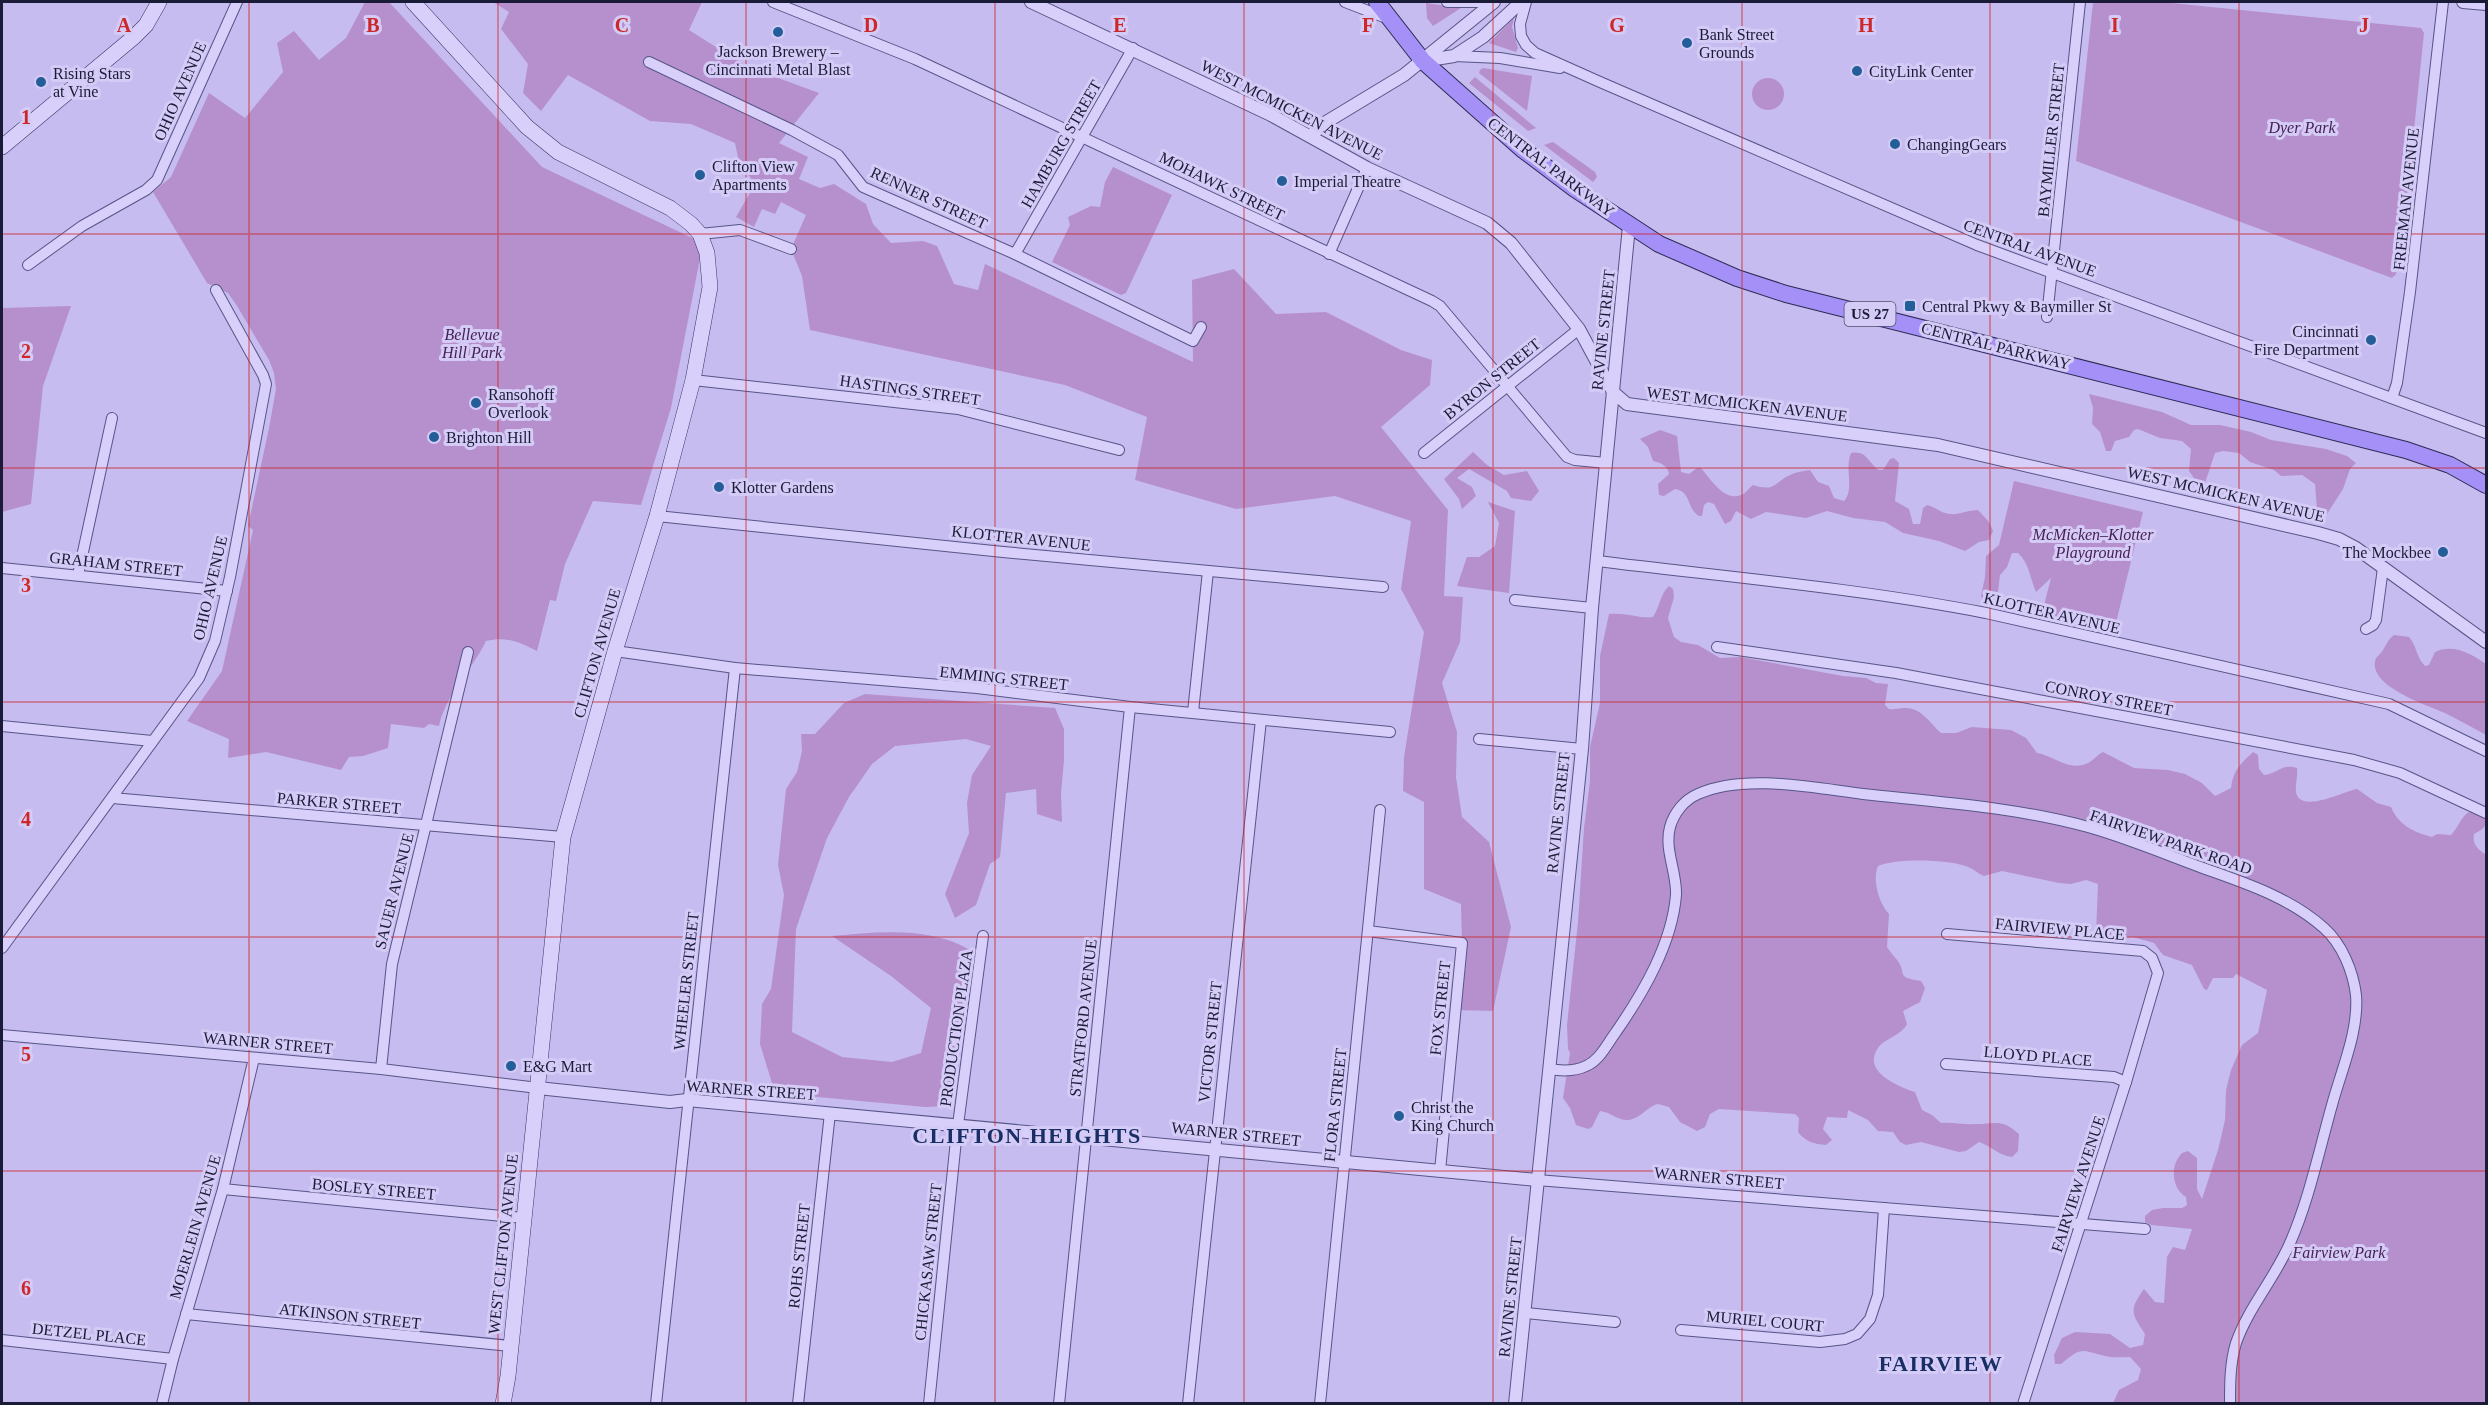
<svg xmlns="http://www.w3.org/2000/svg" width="2488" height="1405" font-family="Georgia,serif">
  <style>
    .green { fill: #b690cd }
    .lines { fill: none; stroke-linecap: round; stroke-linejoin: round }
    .minor-casing { stroke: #575587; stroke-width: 12 }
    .tertiary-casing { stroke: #575587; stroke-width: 14 }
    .secondary-casing { stroke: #393869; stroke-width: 16 }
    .primary-casing { stroke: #2a2b54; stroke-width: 18 }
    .minor { stroke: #d8cffa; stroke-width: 10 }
    .tertiary { stroke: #d8cffa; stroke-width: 12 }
    .secondary { stroke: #d8cffa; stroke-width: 15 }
    .primary { stroke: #a490f6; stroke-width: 16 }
    .grid { fill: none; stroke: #cd2729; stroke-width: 1.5; stroke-opacity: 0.55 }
    .poi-dot { fill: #235e98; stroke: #d5cbf7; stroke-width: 2 }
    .labels { text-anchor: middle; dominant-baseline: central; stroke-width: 6; stroke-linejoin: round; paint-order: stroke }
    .shield { fill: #d5cbf7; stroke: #525070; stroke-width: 1.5 }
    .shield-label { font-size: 15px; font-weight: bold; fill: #1a1b36 }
    .poi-label { font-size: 16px; fill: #1a1b36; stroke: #d5cbf7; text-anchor: start }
    .street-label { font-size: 16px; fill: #1a1b36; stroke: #d5cbf7 }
    .park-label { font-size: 16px; font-style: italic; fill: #462053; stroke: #d5cbf7 }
    .district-label { font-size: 22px; font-weight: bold; letter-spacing: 1.5px; fill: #182e64; stroke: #d5cbf7 }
    .grid-label { font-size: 20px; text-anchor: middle; font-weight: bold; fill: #cd2729; stroke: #d5cbf7; stroke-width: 6; stroke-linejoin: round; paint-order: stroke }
  </style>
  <rect width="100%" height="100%" fill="#c6bcef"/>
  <g class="green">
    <path d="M 365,2 L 389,2 L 542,167 L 703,243 L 671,408 L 641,505 L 593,501 L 565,564 L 556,601 L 550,600 L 537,651 C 519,642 506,636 486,641 C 472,670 446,694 439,726 L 429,724 L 424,728 L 391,724 L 388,748 L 363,756 L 349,757 L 341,770 L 266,752 L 228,758 L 229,739 L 187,721 L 222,671 L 253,530 L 248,526 L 269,428 L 276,389 L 274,373 L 269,360 L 237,306 L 228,293 L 207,283 L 153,192 L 171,177 L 209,93 L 245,118 L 283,72 L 277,43 L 294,31 L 319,60 L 346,38 Z"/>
    <polygon points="493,2 702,2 689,30 746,66 819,93 779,143 808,157 799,179 820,188 834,184 866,204 873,224 891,243 923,241 937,246 954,284 978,290 985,264 1193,362 1192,280 1234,269 1276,314 1326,312 1401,350 1432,360 1430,385 1381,427 1448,510 1444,596 1463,597 1460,642 1442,683 1457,732 1456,777 1462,817 1489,842 1511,927 1493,1011 1455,1010 1462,943 1461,904 1424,889 1424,802 1403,791 1404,757 1424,632 1401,589 1411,521 1335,496 1236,509 1135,480 1147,417 1065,385 810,330 802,276 791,249 806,215 781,202 775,214 762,209 754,227 736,217 755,184 739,162 735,143 691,124 650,121 568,75 541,111 523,93 528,64 501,29 509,12"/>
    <polygon points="2093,2 2162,2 2421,28 2424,33 2408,188 2396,274 2392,278 2076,161"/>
    <polygon points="1426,3 1461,8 1433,26 1427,18"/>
    <polygon points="1514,18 1512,27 1518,48 1516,52 1489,43"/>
    <polygon points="1483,68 1532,76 1527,111 1479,73 1480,70"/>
    <polygon points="1475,77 1536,128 1528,131 1469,83"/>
    <circle cx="1768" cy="94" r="16"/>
    <polygon points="1553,142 1595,172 1597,177 1593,182 1544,145"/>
    <polygon points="1113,167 1172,195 1126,293 1121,295 1052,262 1070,225 1068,217 1091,206 1100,207 1105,182"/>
    <polygon points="71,306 43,386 31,504 2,512 2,308"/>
    <path d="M 2089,394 L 2162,412 L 2191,425 L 2220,425 L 2251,432 L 2271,440 L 2326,449 L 2347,456 L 2356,463 L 2350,469 L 2343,489 L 2327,514 L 2317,510 L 2315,484 L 2302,475 L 2281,476 L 2274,470 L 2250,462 L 2239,453 L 2223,451 L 2215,453 L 2202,492 C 2196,485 2195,478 2189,471 L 2191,449 L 2182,441 L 2160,438 L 2138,429 L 2134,430 L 2129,437 L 2115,441 L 2111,451 L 2106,451 L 2100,432 L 2092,424 L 2093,408 Z"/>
    <path d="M 1660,430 L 1677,436 L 1681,472 L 1689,474 L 1697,468 L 1701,468 C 1710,478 1725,504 1743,494 C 1746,493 1749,488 1753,485 C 1776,492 1773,483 1790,475 C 1796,472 1804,471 1810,470 L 1818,482 L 1829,486 L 1834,498 L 1844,501 C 1855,488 1844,470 1851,453 C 1867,450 1868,463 1879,470 L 1883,470 L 1890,459 L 1894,458 L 1899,463 L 1895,501 L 1909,509 L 1913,524 L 1920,524 L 1923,508 L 1927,505 C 1936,507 1940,513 1950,514 C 1959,515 1968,510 1978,510 L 1989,522 L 1993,531 L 1989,540 L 1979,542 L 1965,551 L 1939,541 L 1903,533 L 1885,522 L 1853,518 L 1827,511 L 1806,518 L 1766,512 L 1751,519 L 1736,511 L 1731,521 L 1725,524 L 1714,504 L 1708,502 L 1704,505 L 1702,516 L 1699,516 C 1686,508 1692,492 1675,489 L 1664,496 L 1659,495 L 1658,484 L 1669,474 C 1668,465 1660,463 1653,461 L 1648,447 L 1640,439 Z"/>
    <polygon points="1473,452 1487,465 1504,475 1527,471 1539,491 1531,501 1511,498 1507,491 1469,469 1457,478 1472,487 1476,496 1462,509 1459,499 1444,479"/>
    <path d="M 2014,481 L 2143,512 L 2114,631 L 2042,613 L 2051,578 L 2036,592 C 2030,579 2030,564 2018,553 L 2012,553 L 2007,567 L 2000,575 L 1997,600 L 1992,603 L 1983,600 L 1981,596 L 1985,577 L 1986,556 L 1999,545 Z"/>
    <polygon points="1488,502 1515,511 1509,593 1457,586 1467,557 1479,557 1495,546 1499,523"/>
    <path d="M 1669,586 L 1673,589 L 1674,597 L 1668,618 L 1674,637 L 1681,642 L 1698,645 L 1720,658 L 1741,657 L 1843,676 L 1866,678 L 1876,683 L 1888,684 L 1885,705 L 1889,709 C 1894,710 1898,708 1904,708 C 1921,707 1930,723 1941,733 L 1956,733 L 1972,727 L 2011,730 L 2026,738 L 2037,753 C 2055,756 2069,772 2088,763 C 2094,760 2098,754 2103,752 L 2134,768 L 2168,770 L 2185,774 L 2202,783 L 2215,796 L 2231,788 C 2233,771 2240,764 2253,752 L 2258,755 L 2259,769 L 2264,775 C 2277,774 2283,763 2297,768 C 2298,776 2295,785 2296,792 C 2300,815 2347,790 2357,789 L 2377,803 L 2391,807 C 2399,826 2414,832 2432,837 L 2437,834 L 2451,835 C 2463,823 2463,802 2486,817 C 2488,827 2482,830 2474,834 C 2472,845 2478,849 2486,855 L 2486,1403 L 2113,1403 L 2119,1390 L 2138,1380 L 2141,1369 L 2130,1357 C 2122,1357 2113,1358 2105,1356 C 2081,1350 2082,1346 2061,1364 L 2055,1364 L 2054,1355 L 2062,1338 L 2075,1332 L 2110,1334 L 2130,1348 L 2143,1345 L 2145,1334 C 2131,1313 2129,1310 2144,1289 L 2155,1302 L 2164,1303 L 2167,1257 L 2173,1247 L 2185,1250 L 2192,1229 L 2151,1225 L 2145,1222 L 2145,1216 L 2152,1210 L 2163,1208 L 2182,1208 L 2187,1205 L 2186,1197 C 2171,1188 2170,1165 2182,1153 L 2188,1151 L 2197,1158 L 2197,1189 L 2202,1199 L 2218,1150 L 2225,1120 L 2226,1090 L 2231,1070 L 2242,1045 L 2258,1033 L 2267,990 L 2236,974 L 2233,978 L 2213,978 L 2207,990 L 2204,989 L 2192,965 L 2163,955 L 2154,943 L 2133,937 L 2110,939 L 2096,933 L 2098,884 L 2086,880 L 2071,884 L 2059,883 L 2002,871 L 1984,876 C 1978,874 1974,869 1968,867 C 1950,859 1896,858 1878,866 C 1872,880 1879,903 1889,914 L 1887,947 C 1890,952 1893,955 1897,960 C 1908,974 1894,977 1921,981 L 1925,988 L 1920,1002 L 1903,1011 L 1907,1024 C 1901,1036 1885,1038 1878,1048 C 1861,1072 1900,1087 1915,1092 L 1922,1110 L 1932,1115 L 1941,1123 C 1953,1122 1964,1125 1975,1124 C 1996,1124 2001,1118 2019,1134 L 2018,1151 L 2012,1157 C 1998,1155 1991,1146 1979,1142 L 1966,1151 L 1959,1152 L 1921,1142 L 1906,1145 L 1900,1142 L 1893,1132 L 1878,1131 L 1868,1120 L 1848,1110 L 1847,1118 L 1827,1117 L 1823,1129 L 1832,1140 L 1826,1145 C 1814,1144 1806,1142 1798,1132 L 1799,1118 L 1795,1114 L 1719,1109 L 1710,1114 L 1705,1127 L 1697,1131 L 1680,1122 L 1669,1107 L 1658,1104 C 1647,1106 1641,1119 1628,1120 C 1619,1121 1610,1112 1600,1111 L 1592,1127 L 1588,1129 L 1576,1125 L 1570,1108 L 1563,1098 L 1570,1053 L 1568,1049 L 1567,1025 L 1578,922 L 1584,828 L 1590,781 L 1590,747 L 1600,703 L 1600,656 L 1609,614 C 1625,612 1641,619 1653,617 C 1660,606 1660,594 1669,586 Z"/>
    <path d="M 2394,635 L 2409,637 C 2417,646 2416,657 2425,666 L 2429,665 L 2435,652 C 2453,643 2472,654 2486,664 L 2486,735 C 2473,728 2459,720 2445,713 C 2427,705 2370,687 2375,661 C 2376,656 2381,654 2383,650 C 2387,643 2388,640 2394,635 Z"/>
    <path d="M 865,694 L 1055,708 L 1064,729 L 1064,760 L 1061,794 L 1062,822 L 1037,814 L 1036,789 L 1006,793 L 1000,857 L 990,864 L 976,905 L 955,918 L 945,894 L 969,833 L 967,803 L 972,775 L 991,746 L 966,739 L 895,746 L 872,764 L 849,797 L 827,838 L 796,929 L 792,1032 L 842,1057 L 892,1062 L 921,1053 L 931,1008 L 891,976 L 832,936 C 878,932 929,926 970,950 L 949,1106 L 925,1107 L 775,1093 L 760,1044 L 762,1004 L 771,989 L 784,895 L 778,865 L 786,789 L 797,772 L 802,751 L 801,734 L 815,734 L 844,703 Z"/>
  </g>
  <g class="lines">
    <defs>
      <g id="minor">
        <polyline points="773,2 915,59 1432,301 1440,306 1567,457 1575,460 1606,463"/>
        <polyline points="1345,2 1389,19"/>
        <polyline points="1447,2 1486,2"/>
        <polyline points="1526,2 1520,24 1521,36 1526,45 1535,53 1600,82 1977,245 2486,433"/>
        <polyline points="1454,56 1500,58 1560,68"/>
        <polyline points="649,62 792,130 838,155 863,187 1015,254 1193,341 1201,327"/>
        <polyline points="700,234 740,230 791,249"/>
        <polyline points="1015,254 1133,48"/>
        <polyline points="1329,254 1367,168"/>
        <polyline points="28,265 82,226 146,190 157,180 237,2"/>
        <polyline points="2047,317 2080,2"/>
        <polyline points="693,380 958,409 1119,450"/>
        <polyline points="2392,398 2397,383 2410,292 2443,2"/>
        <polyline points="1424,453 1579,329"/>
        <polyline points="657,516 1003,552 1383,587"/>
        <path d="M 1597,561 C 1727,577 1857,588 1986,613 L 2389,704 L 2486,751"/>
        <polyline points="2,568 227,591"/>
        <polyline points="78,575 112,418"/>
        <polyline points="1515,600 1592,608"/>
        <polyline points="2366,629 2373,625 2376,620 2383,568"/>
        <polyline points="1717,647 1896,673 2354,760 2400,773 2486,813"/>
        <polyline points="615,651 735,668 977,688 1130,707 1390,732"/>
        <polyline points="1193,712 1208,571"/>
        <polyline points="2,726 152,741"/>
        <polyline points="1479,739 1582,749"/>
        <polyline points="112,798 563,837"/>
        <polyline points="1368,931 1462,943 1440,1171"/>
        <polyline points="1947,934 2143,951 2152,958 2158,973 2126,1082 2023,1404"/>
        <polyline points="2,948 199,678 215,641 230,577 266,384 263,375 216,290"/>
        <polyline points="2,1035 381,1069 538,1088"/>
        <polyline points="1946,1064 2114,1077 2126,1082"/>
        <polyline points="381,1069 392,964 468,652"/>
        <path d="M 1549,1069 C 1561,1071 1574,1072 1586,1066 C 1600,1060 1607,1044 1616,1032 C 1643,993 1672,944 1676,895 C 1677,872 1664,850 1670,827 C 1674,813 1684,800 1698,794 C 1745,773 1814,788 1863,794 C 1938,802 2015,807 2088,827 C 2127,838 2165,854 2203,868 C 2245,883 2289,897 2324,928 C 2342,944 2353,971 2356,995 C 2359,1031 2341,1071 2332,1105 C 2319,1151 2309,1200 2290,1243 C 2275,1278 2248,1308 2236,1343 C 2230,1363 2230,1383 2230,1404"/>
        <polyline points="1537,1180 2145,1229"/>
        <polyline points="223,1189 523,1218"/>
        <polyline points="1526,1313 1615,1322"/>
        <polyline points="186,1314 511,1346"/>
        <polyline points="1681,1330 1820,1342 1845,1339 1857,1334 1870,1319 1878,1295 1884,1208"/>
        <polyline points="2,1340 173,1359"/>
        <polyline points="162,1404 173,1359 223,1189 254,1058"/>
        <polyline points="656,1404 735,668"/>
        <polyline points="798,1404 830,1113"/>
        <polyline points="929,1404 956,1140 983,936"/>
        <polyline points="1059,1404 1130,707"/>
        <polyline points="1188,1404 1261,720"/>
        <polyline points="1320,1404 1380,810"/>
      </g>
      <g id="tertiary">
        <polyline points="1031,2 1271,115 1367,168 1487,223 1511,243 1579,329 1613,392 1627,404 1938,445 2318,533 2339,539 2356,548 2486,642"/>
        <polyline points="2463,2 2486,4"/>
        <polyline points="1423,61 1454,56 1483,37 1521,2"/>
        <polyline points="1311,136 1323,124 1404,75 1494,2"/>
        <polyline points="538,1088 670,1102 687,1100 1537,1180"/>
        <polyline points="1515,1404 1582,749 1592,608 1629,226"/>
      </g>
      <g id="secondary">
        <polyline points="413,2 527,127 558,152 670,208 691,224 700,234 707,253 710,287 693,380 657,516 615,651 563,837 508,1376 503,1404"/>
        <polyline points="2,147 134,37 146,25 159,2"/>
      </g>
      <polyline id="primary" points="1377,2 1423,61 1522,149 1575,189 1659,244 1737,278 1786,294 2406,450 2450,465 2486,485"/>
    </defs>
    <use href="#minor" class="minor-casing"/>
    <use href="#tertiary" class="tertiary-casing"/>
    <use href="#secondary" class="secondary-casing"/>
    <use href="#primary" class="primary-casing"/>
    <use href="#minor" class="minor"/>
    <use href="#tertiary" class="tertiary"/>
    <use href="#secondary" class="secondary"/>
    <use href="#primary" class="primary"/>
  </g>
  <path class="grid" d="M 249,2 L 249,1404M 498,2 L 498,1404M 746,2 L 746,1404M 995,2 L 995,1404M 1244,2 L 1244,1404M 1493,2 L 1493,1404M 1742,2 L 1742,1404M 1990,2 L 1990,1404M 2239,2 L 2239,1404M 2,234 L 2486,234M 2,468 L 2486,468M 2,702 L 2486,702M 2,937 L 2486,937M 2,1171 L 2486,1171"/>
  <g class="poi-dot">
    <circle cx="778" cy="32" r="6"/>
    <circle cx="1687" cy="43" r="6"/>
    <circle cx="1857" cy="71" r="6"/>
    <circle cx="41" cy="82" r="6"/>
    <circle cx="1895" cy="144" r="6"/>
    <circle cx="700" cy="175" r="6"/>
    <circle cx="1282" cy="181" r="6"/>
    <rect x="1904" y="300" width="12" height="12" rx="3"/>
    <circle cx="2371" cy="340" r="6"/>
    <circle cx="476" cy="403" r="6"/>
    <circle cx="434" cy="437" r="6"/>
    <circle cx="719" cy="487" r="6"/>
    <circle cx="2443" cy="552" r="6"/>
    <circle cx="511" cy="1066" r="6"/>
    <circle cx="1399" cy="1116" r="6"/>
  </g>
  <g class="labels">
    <rect class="shield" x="1844.5" y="302" width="51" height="24" rx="4.5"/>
    <g class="shield-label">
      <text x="1870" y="314">US 27</text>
    </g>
    <g class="poi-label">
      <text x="1699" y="34">Bank Street<tspan x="1699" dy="18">Grounds</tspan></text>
      <text x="778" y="51" text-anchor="middle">Jackson Brewery –<tspan x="778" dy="18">Cincinnati Metal Blast</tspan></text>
      <text x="1869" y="71">CityLink Center</text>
      <text x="53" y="73">Rising Stars<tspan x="53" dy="18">at Vine</tspan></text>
      <text x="1907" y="144">ChangingGears</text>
      <text x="712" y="166">Clifton View<tspan x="712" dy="18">Apartments</tspan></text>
      <text x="1294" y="181">Imperial Theatre</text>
      <text x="1922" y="306">Central Pkwy &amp; Baymiller St</text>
      <text x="2359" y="331" text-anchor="end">Cincinnati<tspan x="2359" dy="18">Fire Department</tspan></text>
      <text x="488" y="394">Ransohoff<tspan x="488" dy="18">Overlook</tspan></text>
      <text x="446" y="437">Brighton Hill</text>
      <text x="731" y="487">Klotter Gardens</text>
      <text x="2431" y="552" text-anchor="end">The Mockbee</text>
      <text x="523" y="1066">E&amp;G Mart</text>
      <text x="1411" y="1107">Christ the<tspan x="1411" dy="18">King Church</tspan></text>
    </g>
    <g class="street-label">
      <text transform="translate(180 91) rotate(-66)">OHIO AVENUE</text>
      <text transform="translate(1292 110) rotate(27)">WEST MCMICKEN AVENUE</text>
      <text transform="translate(2051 140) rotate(-84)">BAYMILLER STREET</text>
      <text transform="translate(1061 144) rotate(-60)">HAMBURG STREET</text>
      <text transform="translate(1551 167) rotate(37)">CENTRAL PARKWAY</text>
      <text transform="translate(1222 186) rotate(26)">MOHAWK STREET</text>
      <text transform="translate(929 198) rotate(25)">RENNER STREET</text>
      <text transform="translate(2406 199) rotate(-84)">FREEMAN AVENUE</text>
      <text transform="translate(2030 248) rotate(20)">CENTRAL AVENUE</text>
      <text transform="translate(1603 330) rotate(-84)">RAVINE STREET</text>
      <text transform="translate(1996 346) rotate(14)">CENTRAL PARKWAY</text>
      <text transform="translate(1492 379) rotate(-39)">BYRON STREET</text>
      <text transform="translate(910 390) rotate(8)">HASTINGS STREET</text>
      <text transform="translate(1747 404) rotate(7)">WEST MCMICKEN AVENUE</text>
      <text transform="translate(2226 494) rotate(13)">WEST MCMICKEN AVENUE</text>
      <text transform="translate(1021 538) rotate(6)">KLOTTER AVENUE</text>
      <text transform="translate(116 564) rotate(6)">GRAHAM STREET</text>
      <text transform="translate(210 588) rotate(-77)">OHIO AVENUE</text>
      <text transform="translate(2052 613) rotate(13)">KLOTTER AVENUE</text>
      <text transform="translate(597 653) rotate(-74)">CLIFTON AVENUE</text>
      <text transform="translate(1004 678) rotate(6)">EMMING STREET</text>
      <text transform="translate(2109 698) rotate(11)">CONROY STREET</text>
      <text transform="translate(339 803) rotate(5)">PARKER STREET</text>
      <text transform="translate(1558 813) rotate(-84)">RAVINE STREET</text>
      <text transform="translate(2171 842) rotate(19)">FAIRVIEW PARK ROAD</text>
      <text transform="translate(394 891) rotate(-76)">SAUER AVENUE</text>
      <text transform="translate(2060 929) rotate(5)">FAIRVIEW PLACE</text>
      <text transform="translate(686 981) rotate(-84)">WHEELER STREET</text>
      <text transform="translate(1440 1008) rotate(-84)">FOX STREET</text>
      <text transform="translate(1083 1018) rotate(-84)">STRATFORD AVENUE</text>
      <text transform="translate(956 1028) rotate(-82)">PRODUCTION PLAZA</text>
      <text transform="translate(1210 1042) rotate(-84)">VICTOR STREET</text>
      <text transform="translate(268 1043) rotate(5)">WARNER STREET</text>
      <text transform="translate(2038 1056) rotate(5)">LLOYD PLACE</text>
      <text transform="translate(751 1090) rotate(4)">WARNER STREET</text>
      <text transform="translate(1335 1105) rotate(-84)">FLORA STREET</text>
      <text transform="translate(1236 1134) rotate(6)">WARNER STREET</text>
      <text transform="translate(1719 1178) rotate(5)">WARNER STREET</text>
      <text transform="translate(2078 1184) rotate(-72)">FAIRVIEW AVENUE</text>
      <text transform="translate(374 1189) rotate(5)">BOSLEY STREET</text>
      <text transform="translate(195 1227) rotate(-74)">MOERLEIN AVENUE</text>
      <text transform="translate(503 1244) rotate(-84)">WEST CLIFTON AVENUE</text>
      <text transform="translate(799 1256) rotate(-84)">ROHS STREET</text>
      <text transform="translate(928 1262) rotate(-84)">CHICKASAW STREET</text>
      <text transform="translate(1510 1297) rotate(-84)">RAVINE STREET</text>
      <text transform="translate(350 1316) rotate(6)">ATKINSON STREET</text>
      <text transform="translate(1765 1321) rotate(5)">MURIEL COURT</text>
      <text transform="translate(89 1334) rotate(6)">DETZEL PLACE</text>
    </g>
    <g class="park-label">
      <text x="2302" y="127">Dyer Park</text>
      <text x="472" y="334">Bellevue<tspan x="472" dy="18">Hill Park</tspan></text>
      <text x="2093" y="534">McMicken–Klotter<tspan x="2093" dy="18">Playground</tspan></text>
      <text x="2339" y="1252">Fairview Park</text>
    </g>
    <g class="district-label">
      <text x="1027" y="1135">CLIFTON HEIGHTS</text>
      <text x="1941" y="1363">FAIRVIEW</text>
    </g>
  </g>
  <g class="grid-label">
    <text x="124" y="32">A</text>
    <text x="373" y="32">B</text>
    <text x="622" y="32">C</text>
    <text x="871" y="32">D</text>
    <text x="1120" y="32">E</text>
    <text x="1368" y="32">F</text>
    <text x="1617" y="32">G</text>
    <text x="1866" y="32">H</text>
    <text x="2115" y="32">I</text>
    <text x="2364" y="32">J</text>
    <text x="26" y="124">1</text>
    <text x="26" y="358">2</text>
    <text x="26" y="592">3</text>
    <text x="26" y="826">4</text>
    <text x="26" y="1061">5</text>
    <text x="26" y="1295">6</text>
  </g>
  <rect width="2488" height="1405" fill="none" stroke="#1a1b36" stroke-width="6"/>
</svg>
